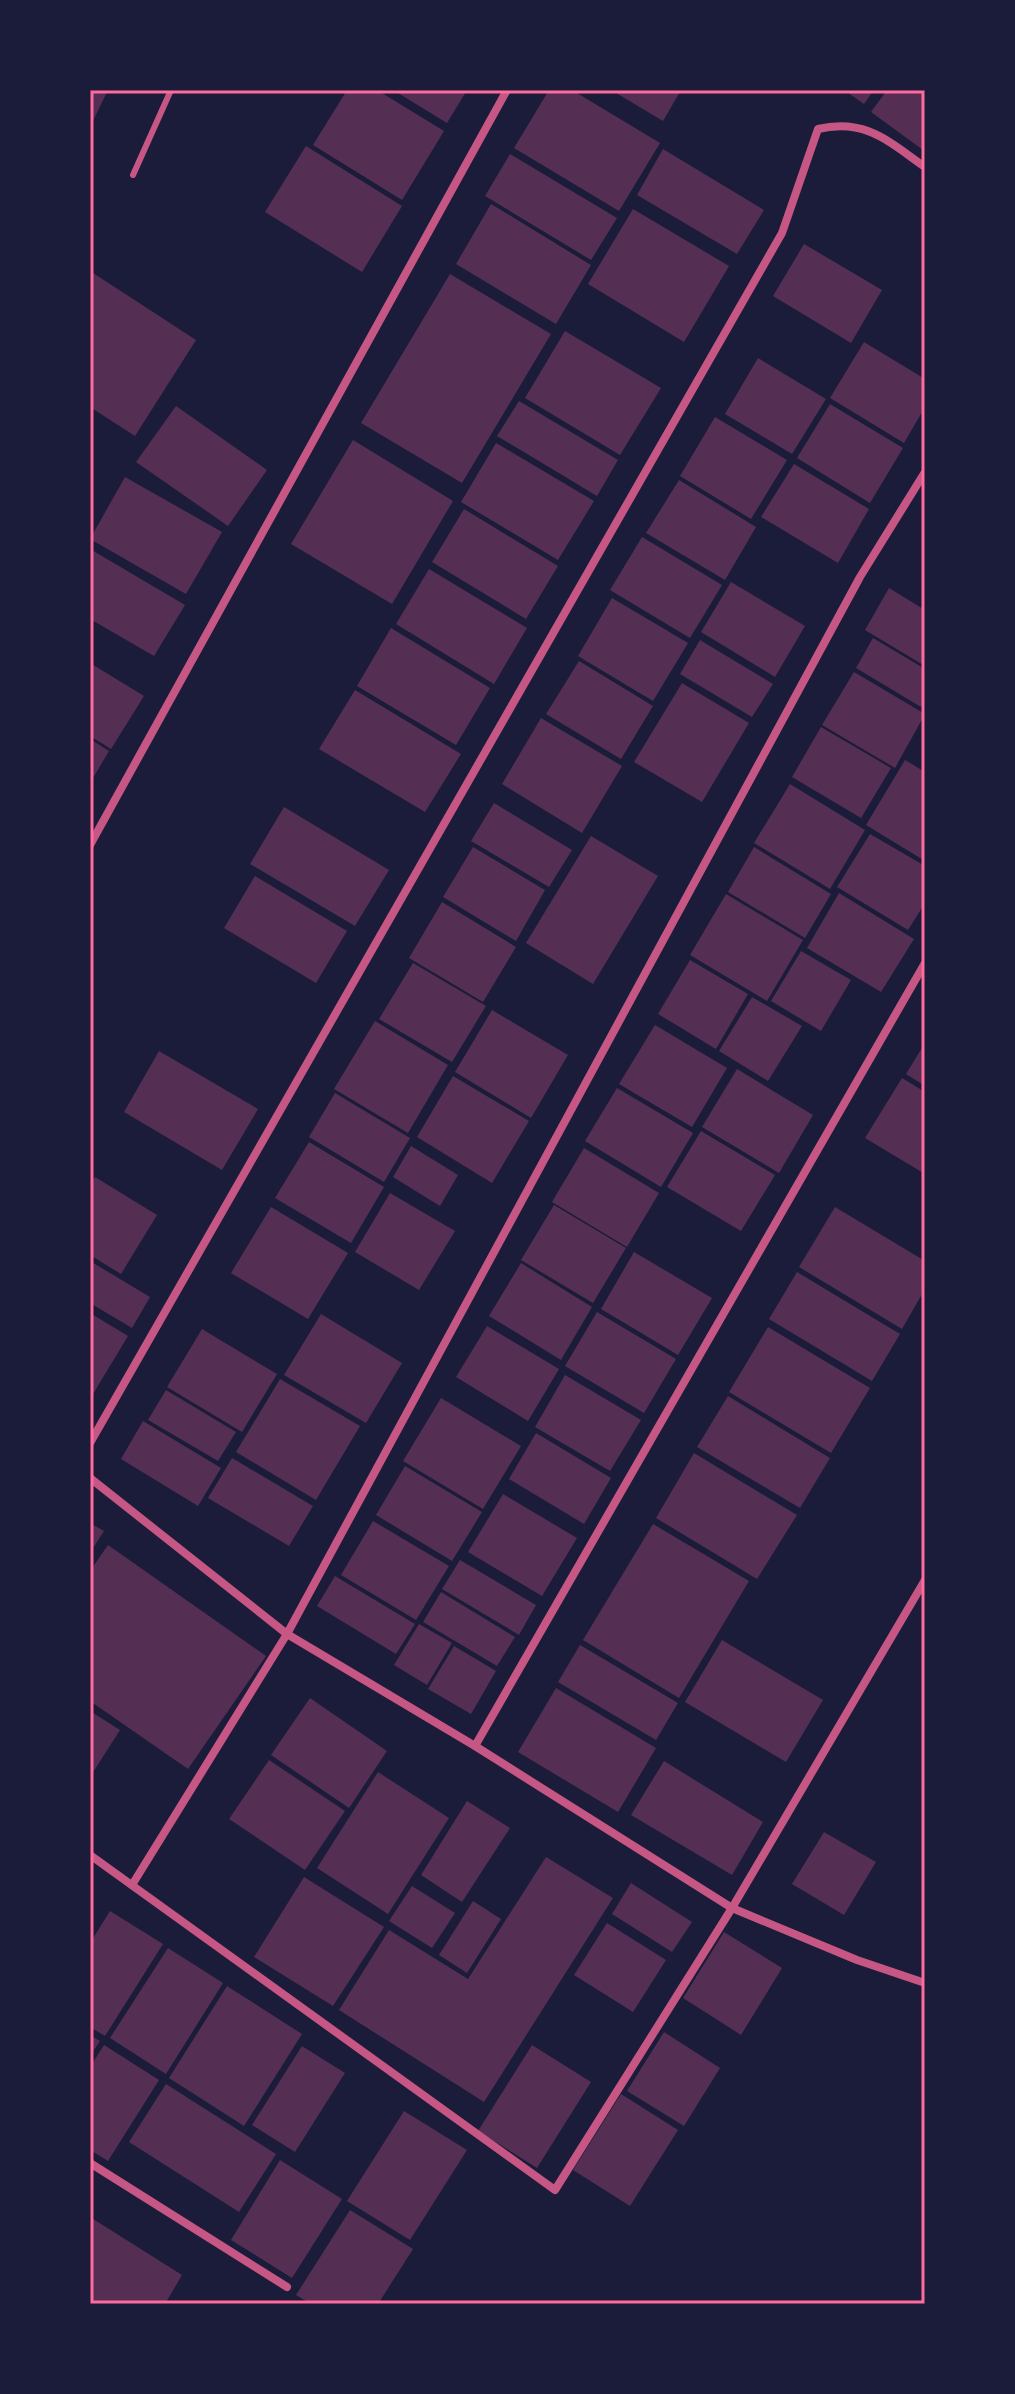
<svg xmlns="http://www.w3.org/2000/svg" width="1015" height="2394" font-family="'Public Sans',sans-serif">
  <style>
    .building { fill: #542f53 }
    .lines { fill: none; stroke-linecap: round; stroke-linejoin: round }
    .service { stroke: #c65784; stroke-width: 6 }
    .minor { stroke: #c65784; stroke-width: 8 }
    .neatline { fill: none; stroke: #ff6b9d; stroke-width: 3 }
  </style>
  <rect width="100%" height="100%" fill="#1b1b3a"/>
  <g class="building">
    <polygon points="90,90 108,90 90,127"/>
    <polygon points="347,90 377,90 444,131 402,200 313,145"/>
    <polygon points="393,90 467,90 447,123"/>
    <polygon points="549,90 572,90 660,143 619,211 514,148"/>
    <polygon points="611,90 681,90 663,121"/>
    <polygon points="844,90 874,90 864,104"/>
    <polygon points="887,90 925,90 923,150 871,112"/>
    <polygon points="306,146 402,206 362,272 265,212"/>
    <polygon points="663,149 764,210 737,254 637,195"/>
    <polygon points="510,154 617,218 591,260 485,196"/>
    <polygon points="491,204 591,265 556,324 456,264"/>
    <polygon points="633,209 729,266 684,342 588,284"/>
    <polygon points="804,244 882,290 851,343 773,296"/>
    <polygon points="90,271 196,340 135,436 90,407"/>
    <polygon points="450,274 551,334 462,483 361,423"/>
    <polygon points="565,331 661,388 620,455 525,398"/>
    <polygon points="864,342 925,379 925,407 904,443 830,398"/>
    <polygon points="758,358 826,399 792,454 725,414"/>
    <polygon points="519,401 618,460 597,496 497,436"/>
    <polygon points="830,404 903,448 870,503 797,458"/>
    <polygon points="176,406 267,470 228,526 136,462"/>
    <polygon points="715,417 787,460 751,519 680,476"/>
    <polygon points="353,440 453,501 392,604 291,544"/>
    <polygon points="496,443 594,501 558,560 461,502"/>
    <polygon points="794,464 869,509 838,563 761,517"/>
    <polygon points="125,477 222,532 186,594 90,539"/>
    <polygon points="679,480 756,527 725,580 646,533"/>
    <polygon points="464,509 558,566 526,619 432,562"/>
    <polygon points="642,537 722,585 690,638 610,590"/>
    <polygon points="90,549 185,605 154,656 90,619"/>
    <polygon points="429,569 527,628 494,684 396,624"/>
    <polygon points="731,582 805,626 775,677 701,632"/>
    <polygon points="889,588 925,610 925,666 865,630"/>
    <polygon points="612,598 688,643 653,701 578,656"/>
    <polygon points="391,628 490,688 456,745 357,686"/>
    <polygon points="873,638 925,669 925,700 921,707 856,668"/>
    <polygon points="700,640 773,684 752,717 680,674"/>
    <polygon points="579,661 653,706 621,759 546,714"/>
    <polygon points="90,663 144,696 111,749 90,736"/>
    <polygon points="854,672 925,714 895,768 822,725"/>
    <polygon points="682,683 749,723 702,802 634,762"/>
    <polygon points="355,690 461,754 425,812 319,749"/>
    <polygon points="541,718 622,766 582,833 502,784"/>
    <polygon points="821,727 891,768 861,818 792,777"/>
    <polygon points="90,739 109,751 90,783"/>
    <polygon points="905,760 925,772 925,861 866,825"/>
    <polygon points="790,784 865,830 830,889 754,843"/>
    <polygon points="494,803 572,850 549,887 471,841"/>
    <polygon points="284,807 389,870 355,926 250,864"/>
    <polygon points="870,834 925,866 925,903 908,930 837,887"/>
    <polygon points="591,836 658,876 593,984 526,943"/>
    <polygon points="473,847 545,890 516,941 443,897"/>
    <polygon points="754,847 831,894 805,938 728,892"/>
    <polygon points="255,876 347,931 316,983 224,928"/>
    <polygon points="839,893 914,939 881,992 807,948"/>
    <polygon points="726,894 803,940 767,1001 690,955"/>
    <polygon points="442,902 516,947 483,1002 409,958"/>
    <polygon points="801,951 851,980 821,1031 771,1001"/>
    <polygon points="690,960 748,994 716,1049 658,1014"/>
    <polygon points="413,963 486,1006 452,1062 379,1019"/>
    <polygon points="752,997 802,1026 768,1081 719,1051"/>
    <polygon points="492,1010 568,1055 531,1118 455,1072"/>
    <polygon points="375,1021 448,1065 408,1133 334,1089"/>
    <polygon points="655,1025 727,1068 692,1127 619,1084"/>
    <polygon points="925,1043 925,1086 906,1074"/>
    <polygon points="159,1051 258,1109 222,1170 124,1112"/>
    <polygon points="737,1069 813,1115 779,1173 702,1127"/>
    <polygon points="453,1076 529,1121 492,1183 417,1137"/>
    <polygon points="902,1078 925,1092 925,1174 865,1138"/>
    <polygon points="617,1088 693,1133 661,1187 585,1141"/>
    <polygon points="335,1093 410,1138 384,1182 309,1137"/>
    <polygon points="701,1131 775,1175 741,1231 667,1187"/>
    <polygon points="309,1142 384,1187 351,1243 275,1198"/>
    <polygon points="411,1146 458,1175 440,1206 393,1177"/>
    <polygon points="584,1148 659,1193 627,1247 552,1202"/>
    <polygon points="95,1177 157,1215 121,1274 90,1255 90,1185"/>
    <polygon points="390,1193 455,1231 419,1290 355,1252"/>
    <polygon points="554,1205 626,1248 593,1303 521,1260"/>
    <polygon points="271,1207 348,1253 308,1319 231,1273"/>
    <polygon points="835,1207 925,1261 925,1289 902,1329 799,1267"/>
    <polygon points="634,1252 712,1298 678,1355 601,1309"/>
    <polygon points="90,1261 150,1297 132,1328 90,1303"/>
    <polygon points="521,1263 592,1307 561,1360 489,1316"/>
    <polygon points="797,1272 900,1334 872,1381 769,1319"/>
    <polygon points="597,1312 676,1359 644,1413 565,1366"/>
    <polygon points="90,1313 128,1336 90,1399"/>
    <polygon points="321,1314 402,1363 366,1423 284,1375"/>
    <polygon points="487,1326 559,1369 528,1421 456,1377"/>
    <polygon points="768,1327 870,1388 831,1453 729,1392"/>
    <polygon points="202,1329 277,1374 242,1432 167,1387"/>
    <polygon points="565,1375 641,1420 610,1471 535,1427"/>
    <polygon points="280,1379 360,1426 316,1500 236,1452"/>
    <polygon points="166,1390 236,1432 218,1461 148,1420"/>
    <polygon points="728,1396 830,1458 800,1508 697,1447"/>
    <polygon points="441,1398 521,1446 483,1509 403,1461"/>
    <polygon points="143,1421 221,1468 198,1506 121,1459"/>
    <polygon points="536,1433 611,1478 584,1524 509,1479"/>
    <polygon points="694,1453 797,1515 757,1579 656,1518"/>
    <polygon points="232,1458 313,1506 289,1546 208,1498"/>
    <polygon points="405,1466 482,1512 452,1561 376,1515"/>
    <polygon points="503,1494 577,1538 542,1596 468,1552"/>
    <polygon points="373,1521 449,1566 416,1620 341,1575"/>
    <polygon points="90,1523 104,1531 90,1553"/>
    <polygon points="653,1524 749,1581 679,1698 583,1640"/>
    <polygon points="108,1545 266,1656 188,1769 90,1701 90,1571"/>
    <polygon points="460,1560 536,1605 519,1635 442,1589"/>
    <polygon points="335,1576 415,1624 396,1654 317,1606"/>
    <polygon points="441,1592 515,1637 497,1666 423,1622"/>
    <polygon points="419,1624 452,1643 427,1685 394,1665"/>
    <polygon points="722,1640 823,1700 786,1762 685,1702"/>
    <polygon points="580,1645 678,1703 656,1740 558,1682"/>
    <polygon points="454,1646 496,1671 471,1714 428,1689"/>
    <polygon points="556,1688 656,1748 618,1812 518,1752"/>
    <polygon points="310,1698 387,1751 349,1808 271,1755"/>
    <polygon points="90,1711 120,1730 90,1777"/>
    <polygon points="269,1760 345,1811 305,1870 229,1819"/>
    <polygon points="664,1761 763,1822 732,1875 631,1815"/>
    <polygon points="378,1772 449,1818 388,1914 317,1868"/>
    <polygon points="467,1801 510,1828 462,1902 421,1875"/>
    <polygon points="824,1832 876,1862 844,1915 792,1884"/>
    <polygon points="546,1857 613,1898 484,2102 339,2010 389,1930 468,1979"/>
    <polygon points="304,1877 384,1927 333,2006 254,1957"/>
    <polygon points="631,1883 692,1922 672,1952 612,1914"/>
    <polygon points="412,1886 455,1913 432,1948 389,1921"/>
    <polygon points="473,1901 501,1919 467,1973 439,1955"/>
    <polygon points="110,1911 163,1944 105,2036 90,2027 90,1943"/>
    <polygon points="607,1923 666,1960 633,2012 574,1975"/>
    <polygon points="724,1932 782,1968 741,2035 683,1998"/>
    <polygon points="168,1948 223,1983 166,2074 110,2038"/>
    <polygon points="227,1986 302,2034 244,2126 169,2078"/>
    <polygon points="664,2032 720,2068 684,2126 627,2091"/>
    <polygon points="90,2035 100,2041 90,2056"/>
    <polygon points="104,2045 159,2080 108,2161 90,2150 90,2067"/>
    <polygon points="532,2045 591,2082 537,2168 478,2131"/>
    <polygon points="302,2046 345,2073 295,2152 252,2125"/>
    <polygon points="166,2084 276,2154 239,2212 129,2142"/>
    <polygon points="621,2094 678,2130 630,2206 573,2170"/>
    <polygon points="404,2111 467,2150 410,2240 347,2201"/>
    <polygon points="280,2160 342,2199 292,2278 231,2240"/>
    <polygon points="350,2210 413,2249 378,2304 311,2304 296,2295"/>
    <polygon points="90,2217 182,2275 165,2304 90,2304"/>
  </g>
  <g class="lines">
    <polyline class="service" points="133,175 171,90"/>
    <g class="minor">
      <polyline points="90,845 507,90"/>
      <path d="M 90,1443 L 782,233 L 818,129 C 865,118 888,141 925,167"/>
      <polyline points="90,1478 287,1634 475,1746 732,1908 857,1960 925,1983"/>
      <polyline points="475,1746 925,963"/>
      <polyline points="90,1855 555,2190 732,1908 925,1580"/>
      <polyline points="132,1885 287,1634 860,577 925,472"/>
      <polyline points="90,2163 287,2287"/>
    </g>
  </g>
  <rect width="1015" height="2394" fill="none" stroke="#1b1b3a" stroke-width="184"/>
  <rect x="92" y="92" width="831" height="2210" class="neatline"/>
</svg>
